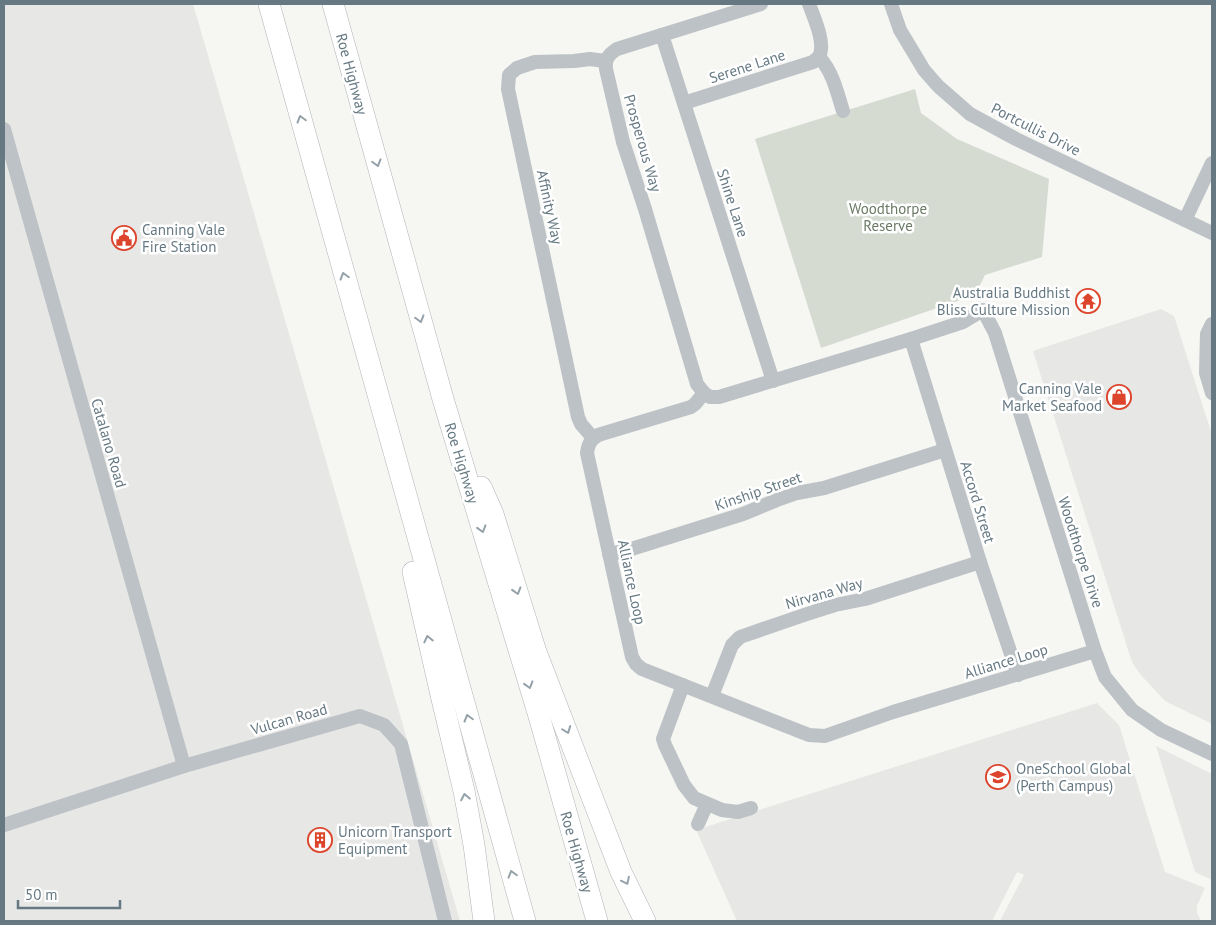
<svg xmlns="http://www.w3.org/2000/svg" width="1216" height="925" font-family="'PT Sans',sans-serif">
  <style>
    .built { fill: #e7e7e6 }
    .green { fill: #d6dbd2 }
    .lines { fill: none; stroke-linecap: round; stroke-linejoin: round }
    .highway-casing { stroke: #b0b5b8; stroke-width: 22 }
    .minor { stroke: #bcc2c5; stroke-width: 14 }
    .highway { stroke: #fff; stroke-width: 21 }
    .oneway { stroke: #94a1a8 }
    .labels { text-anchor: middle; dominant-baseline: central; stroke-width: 5; stroke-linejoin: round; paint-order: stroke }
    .street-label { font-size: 15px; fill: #667983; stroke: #fff }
    .park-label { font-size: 15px; fill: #6b7a65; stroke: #fff }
    .poi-label { font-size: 15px; fill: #667983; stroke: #fff; text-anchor: start }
  </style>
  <rect width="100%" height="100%" fill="#f6f6f3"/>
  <g class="built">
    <polygon points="4,4 193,4 460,921 4,921"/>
    <polygon points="1161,309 1174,316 1212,435 1212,724 1165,701 1140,674 1132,662 1033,351"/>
    <polygon points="1097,703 1119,725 1165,872 1205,888 1197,906 1197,913 1201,921 1000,921 1024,875 1017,872 992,921 737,921 696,830"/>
    <polygon points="1156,746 1212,774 1212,880 1195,872"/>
  </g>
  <polygon class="green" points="915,89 921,113 957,139 1049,179 1042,257 985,275 975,295 821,348 755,139"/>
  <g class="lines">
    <defs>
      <g id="highway">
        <polyline points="269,4 525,921"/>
        <polyline points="333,4 443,399 539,716 597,921"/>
        <polyline points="481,487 493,514 536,652 621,872 645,921"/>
        <polyline points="413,572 442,699 464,791 474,845 484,921"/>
      </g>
    </defs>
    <use href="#highway" class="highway-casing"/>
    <g class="minor">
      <path d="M 809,4 C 814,18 826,43 819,57 C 833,72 837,92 843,111"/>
      <polyline points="891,4 900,30 924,70 938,86 970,114 1016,139 1212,233"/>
      <polyline points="662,35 773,381"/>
      <polyline points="684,103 813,62 819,57"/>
      <polyline points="4,129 184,766"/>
      <polyline points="1185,220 1212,163"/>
      <polyline points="1212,324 1207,334 1206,373 1212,393"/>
      <polyline points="911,339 980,562 1018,675"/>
      <path d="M 704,393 L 697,384 L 645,209 L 623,142 L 606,69 C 605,59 608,55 617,49 L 761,4"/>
      <polyline points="593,438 581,424 578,417 508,89 509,75 517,68 535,62 574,61 590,59 605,61"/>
      <polyline points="609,554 625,551 743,514 777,500 797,493 824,488 945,450"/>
      <path d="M 1095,651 L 893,712 L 825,736 L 809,735 L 642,669 L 636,664 L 632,657 L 587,453 C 588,445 590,440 598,435 L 691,407 L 695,404 L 704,393 L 710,397 L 719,397 L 911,339 L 963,322 L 983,310 L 995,333 L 1095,651 L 1105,677 L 1132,710 L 1161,730 L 1212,754"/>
      <polyline points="683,685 663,739 665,745 684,785 694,798 722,810 738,812 751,808"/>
      <polyline points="712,696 732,645 740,637 807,614 835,605 865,599 980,562"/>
      <polyline points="698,824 707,804"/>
      <polyline points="4,825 184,766 360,716 384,725 401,744 445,921"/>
    </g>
    <use href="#highway" class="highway"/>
  </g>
  <defs><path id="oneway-chevron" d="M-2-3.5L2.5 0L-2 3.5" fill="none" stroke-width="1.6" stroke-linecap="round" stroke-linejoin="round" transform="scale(1.25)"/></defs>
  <g class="oneway">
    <use href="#oneway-chevron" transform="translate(301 119) rotate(-106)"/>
    <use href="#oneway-chevron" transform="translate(377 163) rotate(74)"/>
    <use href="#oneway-chevron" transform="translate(344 276) rotate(-106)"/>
    <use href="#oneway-chevron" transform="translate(420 319) rotate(74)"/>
    <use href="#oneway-chevron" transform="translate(482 529) rotate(73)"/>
    <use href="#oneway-chevron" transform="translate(517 591) rotate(73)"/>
    <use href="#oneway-chevron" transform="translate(428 639) rotate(-103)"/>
    <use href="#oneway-chevron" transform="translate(529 685) rotate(73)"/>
    <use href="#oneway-chevron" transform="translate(468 718) rotate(-106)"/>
    <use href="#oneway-chevron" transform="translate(567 730) rotate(69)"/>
    <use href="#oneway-chevron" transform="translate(465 797) rotate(-101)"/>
    <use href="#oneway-chevron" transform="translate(512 874) rotate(-106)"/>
    <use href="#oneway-chevron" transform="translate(626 881) rotate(64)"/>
  </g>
  <defs>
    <symbol id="civic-ring" viewBox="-11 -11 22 22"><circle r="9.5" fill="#fff" stroke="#dc452c" stroke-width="1.5"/><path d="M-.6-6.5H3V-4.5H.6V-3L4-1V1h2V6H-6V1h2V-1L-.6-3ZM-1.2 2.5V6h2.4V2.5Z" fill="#dc452c"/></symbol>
    <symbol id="temple-ring" viewBox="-11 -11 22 22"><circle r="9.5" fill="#fff" stroke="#dc452c" stroke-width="1.5"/><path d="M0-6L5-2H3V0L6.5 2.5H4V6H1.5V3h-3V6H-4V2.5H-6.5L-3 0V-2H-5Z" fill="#dc452c"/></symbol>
    <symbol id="shop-ring" viewBox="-11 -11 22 22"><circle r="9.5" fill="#fff" stroke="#dc452c" stroke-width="1.5"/><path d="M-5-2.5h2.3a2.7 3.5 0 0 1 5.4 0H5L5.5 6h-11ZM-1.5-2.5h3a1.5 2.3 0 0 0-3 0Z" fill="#dc452c"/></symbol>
    <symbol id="school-ring" viewBox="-11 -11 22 22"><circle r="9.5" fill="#fff" stroke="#dc452c" stroke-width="1.5"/><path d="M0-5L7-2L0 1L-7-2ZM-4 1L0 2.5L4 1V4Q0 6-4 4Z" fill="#dc452c"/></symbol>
    <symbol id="building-ring" viewBox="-11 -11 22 22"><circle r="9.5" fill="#fff" stroke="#dc452c" stroke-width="1.5"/><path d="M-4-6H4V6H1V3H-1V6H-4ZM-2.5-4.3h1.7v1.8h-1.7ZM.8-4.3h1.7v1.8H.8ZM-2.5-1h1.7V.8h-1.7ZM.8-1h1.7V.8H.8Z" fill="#dc452c"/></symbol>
  </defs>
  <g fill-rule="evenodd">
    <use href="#civic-ring" x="110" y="224" width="28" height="28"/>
    <use href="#temple-ring" x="1074" y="287" width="28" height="28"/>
    <use href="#shop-ring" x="1105" y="383" width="28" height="28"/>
    <use href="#school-ring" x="984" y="763" width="28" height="28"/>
    <use href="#building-ring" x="306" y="826" width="28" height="28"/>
  </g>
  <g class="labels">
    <g class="street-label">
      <text transform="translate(747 66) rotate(-18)">Serene Lane</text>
      <text transform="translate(352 74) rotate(75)">Roe Highway</text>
      <text transform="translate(1036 129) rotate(27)">Portcullis Drive</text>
      <text transform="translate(643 143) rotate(74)">Prosperous Way</text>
      <text transform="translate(733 203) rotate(72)">Shine Lane</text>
      <text transform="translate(550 207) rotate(78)">Affinity Way</text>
      <text transform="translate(109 443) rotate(74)">Catalano Road</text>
      <text transform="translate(462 463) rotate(73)">Roe Highway</text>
      <text transform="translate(758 491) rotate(-19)">Kinship Street</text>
      <text transform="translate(978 502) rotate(73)">Accord Street</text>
      <text transform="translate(1081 552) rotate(72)">Woodthorpe Drive</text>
      <text transform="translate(632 582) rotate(78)">Alliance Loop</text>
      <text transform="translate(824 593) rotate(-16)">Nirvana Way</text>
      <text transform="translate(1006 661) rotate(-17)">Alliance Loop</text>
      <text transform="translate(289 719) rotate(-16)">Vulcan Road</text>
      <text transform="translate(577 852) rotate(74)">Roe Highway</text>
    </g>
    <g class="park-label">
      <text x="888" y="208">Woodthorpe<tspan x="888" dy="17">Reserve</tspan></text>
    </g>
    <g class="poi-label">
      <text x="142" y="229">Canning Vale<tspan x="142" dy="17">Fire Station</tspan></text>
      <text x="1070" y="292" text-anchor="end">Australia Buddhist<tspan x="1070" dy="17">Bliss Culture Mission</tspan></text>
      <text x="1102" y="388" text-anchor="end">Canning Vale<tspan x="1102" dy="17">Market Seafood</tspan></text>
      <text x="1016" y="768">OneSchool Global<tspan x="1016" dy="17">(Perth Campus)</tspan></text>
      <text x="338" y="831">Unicorn Transport<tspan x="338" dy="17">Equipment</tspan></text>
    </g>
  </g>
  <rect width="1216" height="925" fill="none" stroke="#667983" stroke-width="10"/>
  <path d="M18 900v8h102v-8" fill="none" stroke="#667983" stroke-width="2.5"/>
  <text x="25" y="900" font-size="15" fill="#667983" stroke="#ffffff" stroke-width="4" paint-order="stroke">50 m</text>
</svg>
